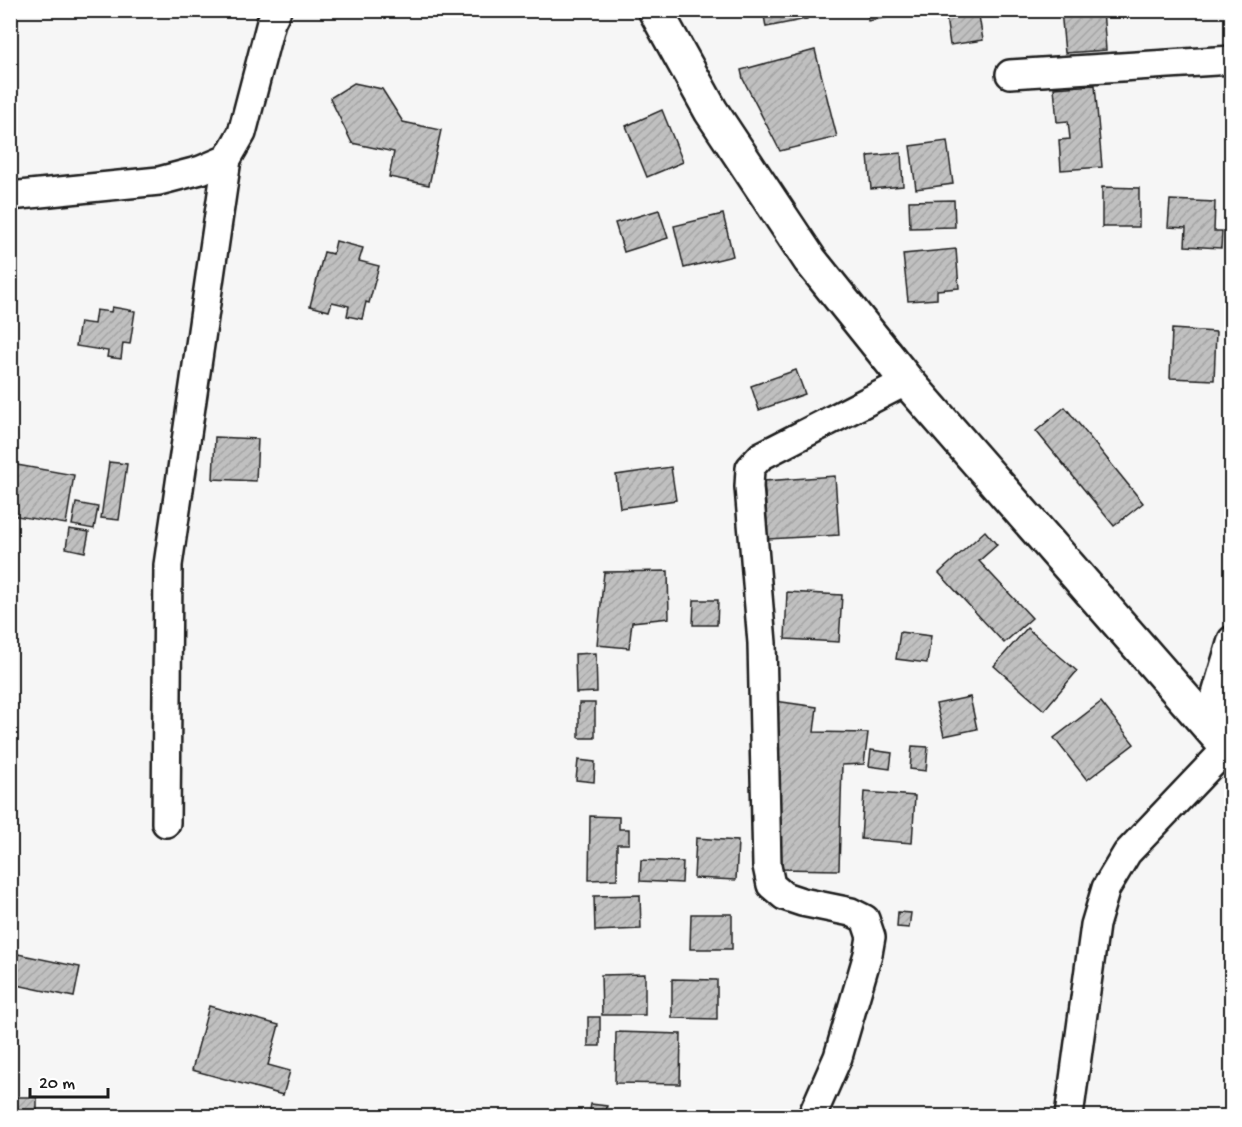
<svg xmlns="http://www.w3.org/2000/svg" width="1242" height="1127" font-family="'Gochi Hand',sans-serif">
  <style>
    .building { fill: url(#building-hatch); stroke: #1c1c1c; stroke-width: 1.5 }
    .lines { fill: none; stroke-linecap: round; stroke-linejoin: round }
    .minor-casing { stroke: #1c1c1c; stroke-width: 32 }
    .tertiary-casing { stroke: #1c1c1c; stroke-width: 38 }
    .minor { stroke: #fff; stroke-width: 27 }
    .tertiary { stroke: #fff; stroke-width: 33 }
  </style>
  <defs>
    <pattern id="building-hatch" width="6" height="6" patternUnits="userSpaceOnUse" patternTransform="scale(1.5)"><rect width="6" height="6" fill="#c0c0c0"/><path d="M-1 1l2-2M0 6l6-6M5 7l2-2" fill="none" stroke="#a4a4a4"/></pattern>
  </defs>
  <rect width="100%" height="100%" fill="#f6f6f6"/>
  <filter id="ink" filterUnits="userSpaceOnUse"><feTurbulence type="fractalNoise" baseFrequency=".0167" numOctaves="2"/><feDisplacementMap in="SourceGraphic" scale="12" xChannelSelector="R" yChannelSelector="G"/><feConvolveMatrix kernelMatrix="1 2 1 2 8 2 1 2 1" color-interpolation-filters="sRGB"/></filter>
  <g filter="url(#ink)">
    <g class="building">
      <polygon points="763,10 805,10 807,19 766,27"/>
      <polygon points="866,10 922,10 922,11 868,21"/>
      <polygon points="945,10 978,10 983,40 950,45"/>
      <polygon points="1061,10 1103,10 1106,50 1065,53"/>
      <polygon points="815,50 837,137 780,151 743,79 741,70"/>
      <polygon points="354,83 382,89 403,122 441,130 429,185 389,177 394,152 352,143 330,98"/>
      <polygon points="1095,85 1102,167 1061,170 1059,140 1070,139 1068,121 1057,122 1054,88"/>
      <polygon points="662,110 683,162 647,177 626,126"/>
      <polygon points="947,141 953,184 916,189 910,146"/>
      <polygon points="901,153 903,186 871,189 868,156"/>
      <polygon points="1102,187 1139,188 1139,227 1102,227"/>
      <polygon points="954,200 955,227 910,228 909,201"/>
      <polygon points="1170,200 1215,202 1214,231 1222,231 1221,248 1185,246 1186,228 1168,227"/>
      <polygon points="659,210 668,238 624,252 615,223"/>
      <polygon points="723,214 733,256 684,268 674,226"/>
      <polygon points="336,241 363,248 359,261 379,266 369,303 366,302 362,319 347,316 349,306 332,302 329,311 310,306 324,252 333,254"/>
      <polygon points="956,249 959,288 937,290 937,299 908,301 903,254"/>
      <polygon points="112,307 135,311 130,344 123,343 121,359 107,357 108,351 76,346 80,322 94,324 96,310 111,312"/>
      <polygon points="1172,329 1216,332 1214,380 1170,378"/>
      <polygon points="796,370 805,394 759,410 751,386"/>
      <polygon points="1065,407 1143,503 1114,526 1036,431"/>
      <polygon points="215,437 258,439 256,481 213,479"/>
      <polygon points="109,462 127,464 119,520 101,518"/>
      <polygon points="17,465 74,475 66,524 10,515"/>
      <polygon points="671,467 676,500 620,508 616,475"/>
      <polygon points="835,476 839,535 768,539 764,481"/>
      <polygon points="76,503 98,507 94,529 72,525"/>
      <polygon points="69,529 89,532 85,552 66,548"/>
      <polygon points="985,531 997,545 979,561 1032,618 1004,643 939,573"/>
      <polygon points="668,571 669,618 632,622 629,648 597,645 604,572"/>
      <polygon points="787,592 842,595 839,642 785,639"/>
      <polygon points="694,600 718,600 717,625 693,625"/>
      <polygon points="1027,628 1077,671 1044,710 994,666"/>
      <polygon points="900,632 931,636 927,663 896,659"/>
      <polygon points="596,653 597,692 576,693 575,654"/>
      <polygon points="970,697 977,729 944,736 936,704"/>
      <polygon points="775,701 817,707 814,732 868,733 864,764 842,765 839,870 778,869"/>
      <polygon points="1101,702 1134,744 1087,780 1054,738"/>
      <rect x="579" y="703" width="16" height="35"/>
      <polygon points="912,746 928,747 926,771 910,769"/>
      <polygon points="871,750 892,753 890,769 869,766"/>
      <polygon points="578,760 595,762 594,782 576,780"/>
      <polygon points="864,792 915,796 912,843 861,839"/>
      <polygon points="590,816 619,817 619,829 629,829 629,844 617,844 617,879 589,880"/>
      <polygon points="696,838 738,841 736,880 694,878"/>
      <polygon points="641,860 683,862 682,883 640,881"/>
      <polygon points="640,895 641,929 595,931 594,896"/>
      <polygon points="898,912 911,913 909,928 897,927"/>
      <polygon points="691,914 732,914 732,949 690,949"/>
      <polygon points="18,954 80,967 74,997 12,984"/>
      <polygon points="645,974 645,1015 602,1015 601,975"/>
      <polygon points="672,979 717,980 717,1019 672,1018"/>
      <polygon points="209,1006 279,1025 268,1065 290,1071 283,1095 192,1070"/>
      <rect x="588" y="1017" width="12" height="29"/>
      <polygon points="616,1032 681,1034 680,1084 615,1083"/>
      <rect x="10" y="1097" width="27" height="19"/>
      <polygon points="591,1104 607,1106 605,1116 589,1116"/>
    </g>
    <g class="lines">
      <defs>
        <g id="minor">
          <polyline points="1010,74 1232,60"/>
          <polyline points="10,196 159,181 201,170 227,159 242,133 271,22 277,10"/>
          <polyline points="1207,725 1232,640"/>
          <polyline points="166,823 168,565 227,159"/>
          <polyline points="812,1116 838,1057 868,954 871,937 865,919 851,912 802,902 784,896 771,885 767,866 762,643 749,487 750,468 761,456 907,381"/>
          <polyline points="1069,1116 1095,925 1106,888 1127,853 1227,748"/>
        </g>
        <polyline id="tertiary" points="655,10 711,111 810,260 907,381 1232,753"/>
      </defs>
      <use href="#minor" class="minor-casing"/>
      <use href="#tertiary" class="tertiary-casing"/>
      <use href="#minor" class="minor"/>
      <use href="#tertiary" class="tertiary"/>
    </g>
  </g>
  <rect width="1242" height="1127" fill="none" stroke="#fff" stroke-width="36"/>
  <rect x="18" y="18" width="1206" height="1091" fill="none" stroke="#1c1c1c" stroke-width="2" filter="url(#ink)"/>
  <path d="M30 1088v9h78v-9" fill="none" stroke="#1c1c1c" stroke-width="3"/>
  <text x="39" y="1088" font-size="18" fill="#1c1c1c" stroke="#ffffff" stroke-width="4.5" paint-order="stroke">20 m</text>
</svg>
